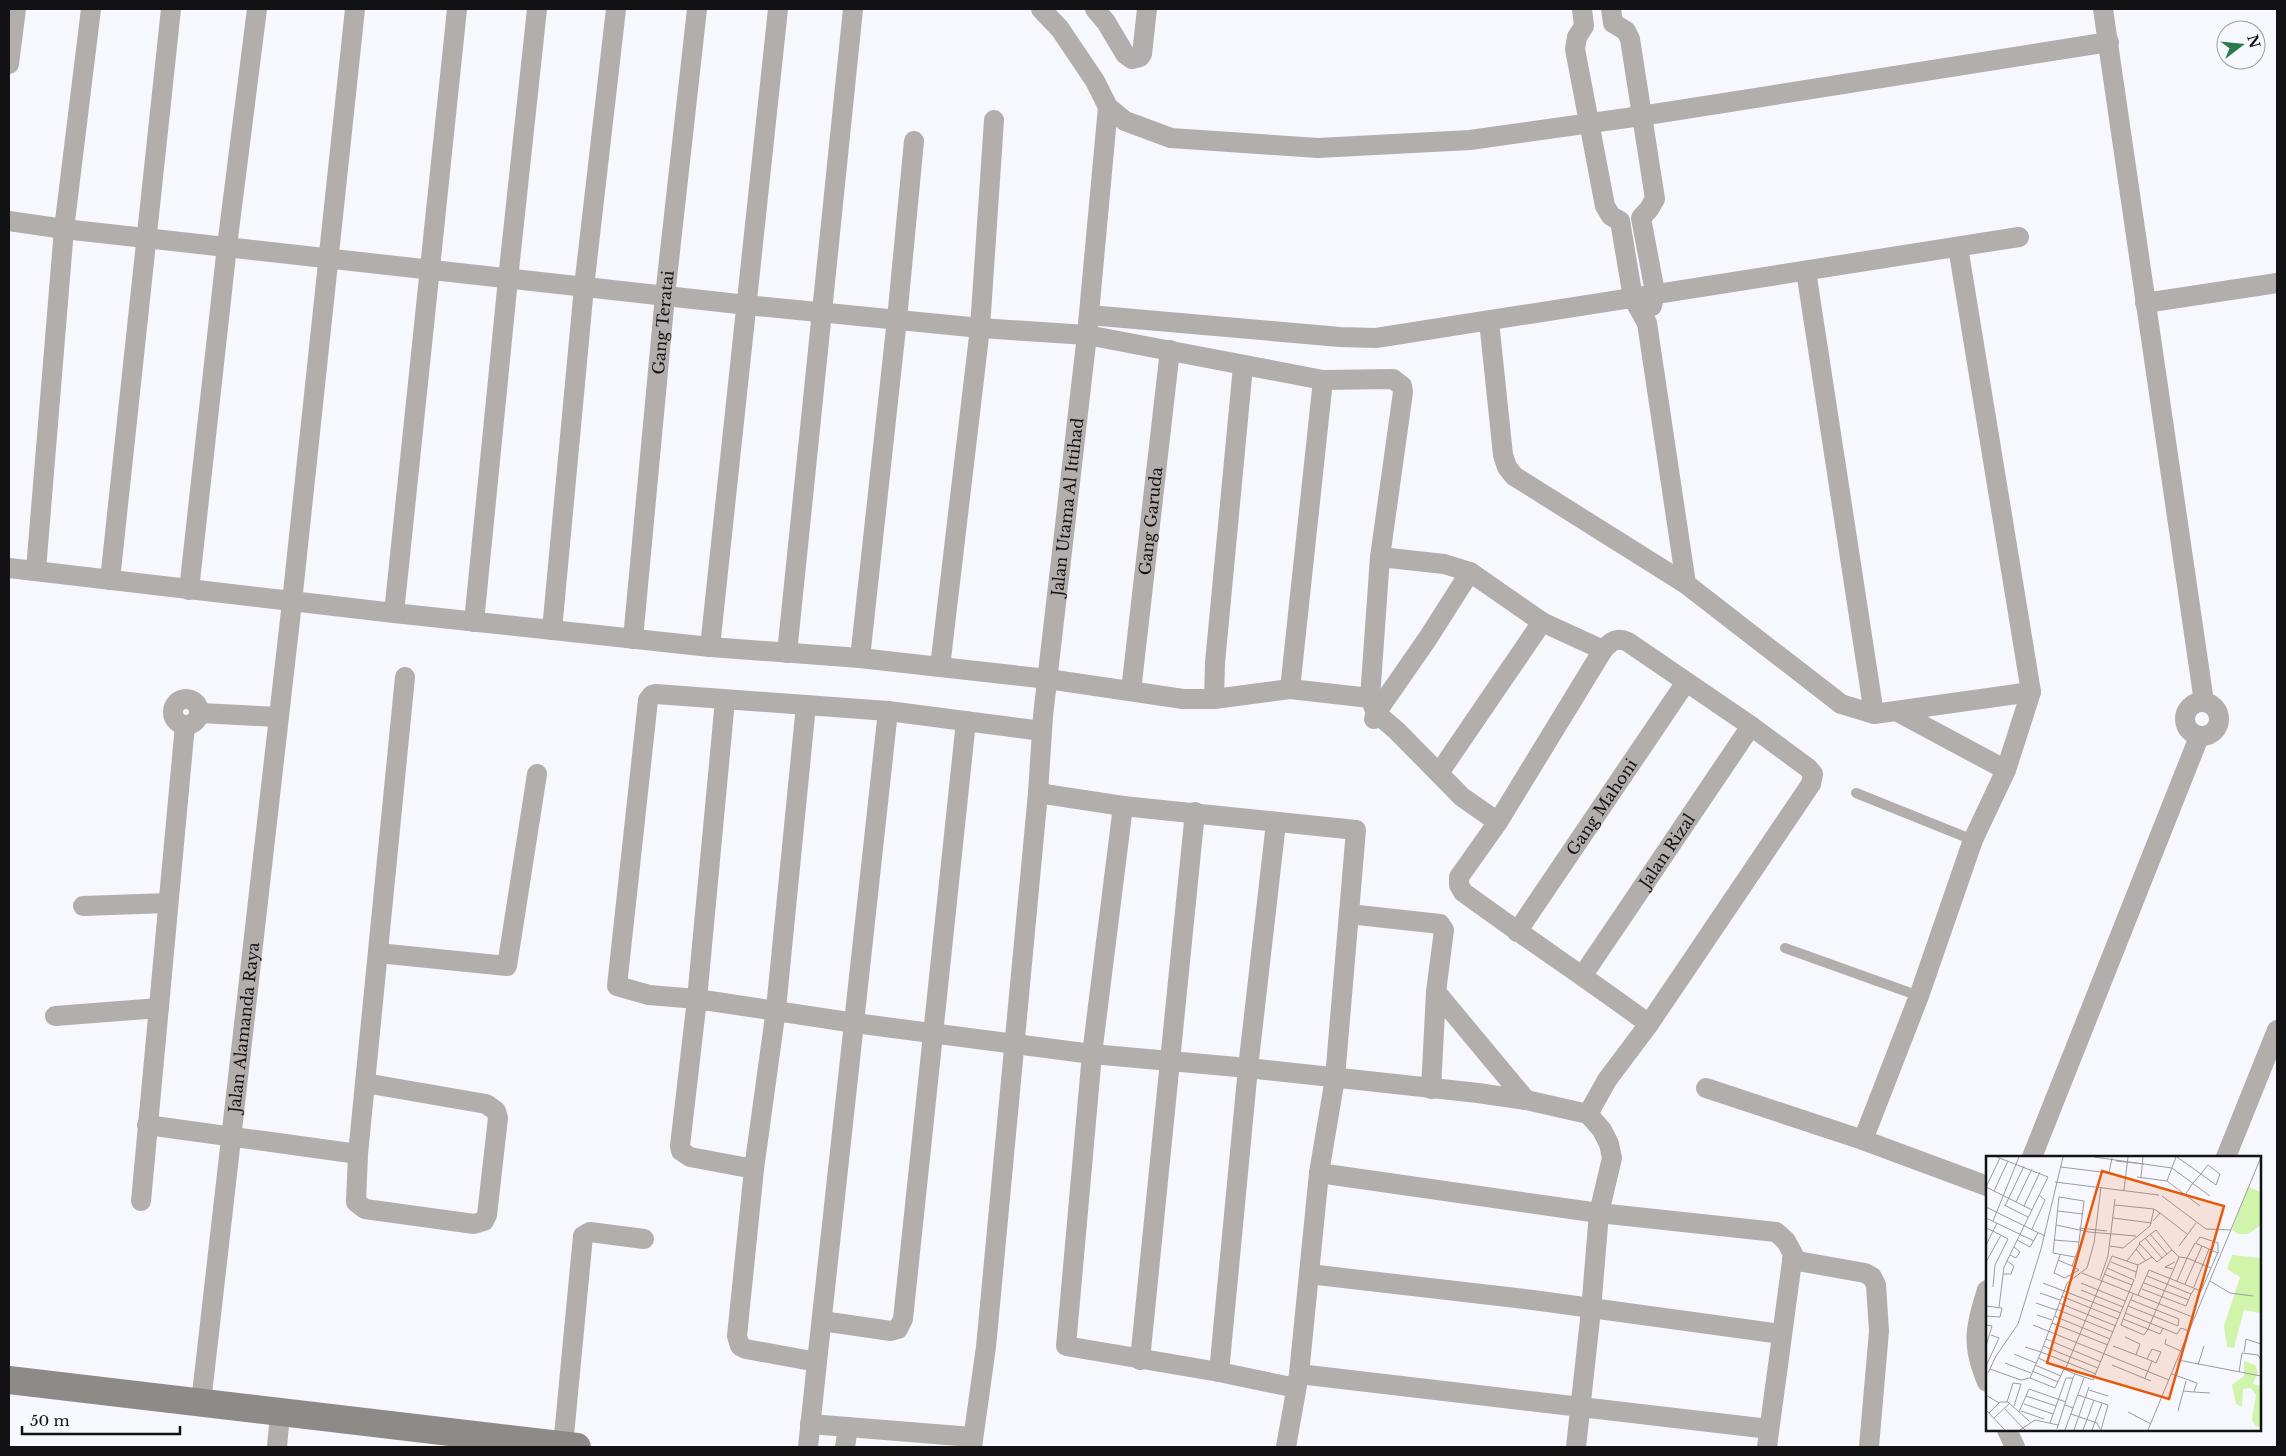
<svg xmlns="http://www.w3.org/2000/svg" width="2286" height="1456" font-family="'Libre Baskerville',serif">
  <style>
    .lines { fill: none; stroke-linecap: round; stroke-linejoin: round }
    .lane { stroke: #b1aeac; stroke-width: 10 }
    .street { stroke: #b1aeac; stroke-width: 20 }
    .secondary { stroke: #8e8a87; stroke-width: 28 }
    .labels { text-anchor: middle; dominant-baseline: central; stroke-width: 4; stroke-linejoin: round; paint-order: stroke }
    .street-label { font-size: 16px; fill: #121214; stroke: #f7f8fe }
    .inset-road { fill: none; stroke: #9b9ca0; stroke-width: 1 }
    .view { fill: #e8590c; fill-opacity: 0.15; stroke: #e8590c; stroke-width: 2.5 }
    .inset-edge { fill: none; stroke: #121214; stroke-width: 2.5 }
  </style>
  <rect width="100%" height="100%" fill="#f7f8fe"/>
  <g class="lines">
    <g class="lane">
      <polyline points="1856,793 1973,840"/>
      <polyline points="1785,948 1919,996"/>
    </g>
    <g class="street">
      <polyline points="1041,9 1060,29 1095,81 1108,107 1125,121 1171,138 1318,148 1470,140 1641,116 2109,42"/>
      <polyline points="1095,9 1106,22 1125,54 1132,59 1140,57 1142,54 1147,9"/>
      <polyline points="1582,9 1584,26 1577,37 1575,49 1605,206 1611,216 1620,221 1633,298 1647,323 1686,584"/>
      <polyline points="1611,9 1613,23 1626,31 1630,39 1655,199 1649,209 1641,218 1655,292 1652,306"/>
      <polyline points="2103,9 2204,702"/>
      <polyline points="9,64 16,9"/>
      <polyline points="9,221 64,229 747,305 980,328 1087,335 1323,380 1393,379 1402,386 1403,392 1380,557 1370,698"/>
      <polyline points="1806,271 1874,714"/>
      <polyline points="2145,303 2277,283"/>
      <polyline points="1089,315 1340,337 1376,338 2019,237"/>
      <polyline points="1489,321 1503,455 1507,467 1514,476 1686,584 1841,704 1874,714 2031,692 1958,247"/>
      <polyline points="1380,557 1444,564 1470,572 1542,622 1603,650"/>
      <polyline points="9,568 394,613 710,647 860,658 940,667 1048,679 1183,699 1214,699 1215,663 1243,366"/>
      <polyline points="36,570 64,229 91,9"/>
      <polyline points="110,580 171,9"/>
      <polyline points="189,590 227,246 257,9"/>
      <polyline points="394,613 457,9"/>
      <polyline points="474,622 508,279 537,9"/>
      <polyline points="552,630 584,287 616,9"/>
      <path id="s1" d="M 633,639 L 665,296 L 697,9"/>
      <polyline points="710,647 778,9"/>
      <polyline points="787,653 853,9"/>
      <polyline points="860,658 897,319 914,141"/>
      <polyline points="940,667 980,328 994,120"/>
      <polyline points="1290,689 1323,380"/>
      <path id="s2" d="M 1131,691 L 1170,350"/>
      <circle cx="186" cy="712" r="13"/>
      <path d="M 1214,699 L 1290,689 L 1370,698 L 1376,713 L 1397,731 L 1462,797 L 1498,822 L 1603,650 C 1611,641 1617,637 1628,642 L 1751,726 L 1808,768 L 1813,774 L 1811,784 L 1649,1024 C 1587,978 1524,937 1463,892 L 1459,885 L 1459,877 L 1498,822"/>
      <polyline points="725,700 697,999 649,995 617,986 648,700 652,695 656,694 888,711 1042,731"/>
      <circle cx="2202" cy="719" r="17"/>
      <polyline points="806,705 776,1009 754,1169 737,1336 740,1346 746,1349 817,1362 808,1447"/>
      <polyline points="1896,711 2006,770 2031,692"/>
      <polyline points="200,713 278,717"/>
      <polyline points="1374,719 1376,713 1428,638 1470,572"/>
      <polyline points="1439,773 1542,622"/>
      <polyline points="1038,793 1123,806 1356,830 1335,1078 1319,1173 1299,1374 1286,1447"/>
      <polyline points="1123,806 1092,1054 1066,1346 1219,1372"/>
      <polyline points="1276,823 1248,1068 1219,1372 1296,1388"/>
      <polyline points="83,906 168,903"/>
      <polyline points="1349,914 1440,924 1444,930 1436,992"/>
      <path id="s3" d="M 1517,932 L 1686,682"/>
      <polyline points="378,953 507,966 537,774"/>
      <path id="s4" d="M 1583,975 L 1751,726"/>
      <polyline points="55,1016 159,1008"/>
      <polyline points="365,1083 486,1104 496,1111 498,1118 487,1215 484,1221 474,1224 365,1209 356,1202 358,1154 405,677"/>
      <polyline points="1706,1088 1863,1140 1987,1186"/>
      <polyline points="1431,1089 1436,992 1526,1100"/>
      <polyline points="1588,1114 1607,1080 1649,1024"/>
      <polyline points="147,1125 358,1154"/>
      <polyline points="1863,1140 1919,996 1973,840 2006,770"/>
      <polyline points="2032,1157 2199,737"/>
      <polyline points="2226,1157 2277,1030"/>
      <polyline points="754,1169 690,1157 681,1151 680,1146 697,999 855,1023 1092,1054 1248,1068 1478,1093 1526,1100 1588,1114 1602,1130 1609,1144 1612,1158 1599,1213 1776,1232 1786,1241 1793,1254 1767,1447"/>
      <polyline points="1319,1173 1599,1213 1591,1310 1576,1447"/>
      <polyline points="141,1201 185,725"/>
      <polyline points="1792,1260 1865,1273 1872,1277 1876,1285 1879,1331 1869,1447"/>
      <polyline points="1309,1274 1533,1300 1781,1334"/>
      <path d="M 1987,1290 C 1975,1329 1971,1344 1987,1382"/>
      <polyline points="822,1321 891,1331 898,1329 903,1319 966,721"/>
      <polyline points="1140,1360 1195,812"/>
      <polyline points="817,1362 888,711"/>
      <polyline points="1299,1374 1769,1429"/>
      <path id="s5" d="M 201,1403 L 292,602 L 355,9"/>
      <polyline points="810,1424 972,1437"/>
      <polyline points="2007,1430 2015,1447"/>
      <polyline points="563,1446 583,1236 590,1232 644,1239"/>
      <polyline points="277,1447 280,1414"/>
      <polyline points="845,1447 848,1427"/>
      <path id="s6" d="M 972,1447 L 986,1347 L 1038,793 L 1043,716 L 1087,335 L 1108,107"/>
    </g>
    <polyline class="secondary" points="9,1380 577,1447"/>
  </g>
  <g class="labels">
    <g class="street-label">
      <text stroke="none"><textPath href="#s1" startOffset="318">Gang Teratai</textPath></text>
      <text stroke="none"><textPath href="#s6" startOffset="945">Jalan Utama Al Ittihad</textPath></text>
      <text stroke="none"><textPath href="#s2" startOffset="171">Gang Garuda</textPath></text>
      <text stroke="none"><textPath href="#s3" startOffset="151">Gang Mahoni</textPath></text>
      <text stroke="none"><textPath href="#s4" startOffset="150">Jalan Rizal</textPath></text>
      <text stroke="none"><textPath href="#s5" startOffset="378">Jalan Alamanda Raya</textPath></text>
    </g>
  </g>
  <g transform="translate(1986 1156)">
    <rect width="275" height="275" fill="#f7f8fe"/>
    <path d="M 262,31 L 275,36 L 275,69 L 262,78 L 252,78 L 246,74 ZM 246,99 L 275,102 L 275,157 L 258,154 L 248,192 L 241,191 L 238,170 L 254,121 L 241,113 ZM 258,205 L 269,209 L 272,216 L 267,228 L 275,230 L 275,271 L 269,270 L 266,263 L 270,239 L 265,232 L 257,233 L 256,251 L 250,248 L 246,229 L 258,220 Z" fill="#cff4aa"/>
    <path class="inset-road" d="M 11,1 L 62,21 L 18,111 L 13,151M 108,1 L 186,12 L 224,40M 191,1 L 215,18 L 230,29 L 234,18 L 222,9 L 221,10 L 215,18 L 207,27 L 199,39M 130,5 L 158,8M 75,11 L 123,17 L 126,2M 151,21 L 181,25 L 214,50M 155,21 L 157,1M 181,25 L 190,1M 69,26 L 173,39M 0,31 L 46,54M 0,31 L 14,2M 138,34 L 142,1M 8,35 L 22,5M 176,40 L 220,73 L 245,74M 30,46 L 46,13M 18,49 L 42,61M 19,50 L 38,10M 38,50 L 54,16M 0,51 L 59,80M 72,55 L 97,58M 174,57 L 201,78M 0,62 L 48,85M 127,62 L 166,67M 7,65 L 33,1M 167,65 L 174,57 L 168,53M 70,69 L 103,76 L 150,80M 0,72 L 7,75 L 11,67M 93,72 L 121,75M 46,73 L 59,44 L 53,39M 164,78 L 181,98M 159,82 L 176,102M 31,84 L 44,91 L 52,77M 68,84 L 93,86M 210,87 L 214,81 L 232,87 L 232,97M 0,89 L 7,75 L 22,83 L 9,109 L 7,131M 124,90 L 137,92 L 164,70 L 168,53 L 129,49M 193,90 L 210,67M 150,93 L 160,105M 186,94 L 193,101 L 201,102 L 209,87 L 232,97M 24,99 L 30,102 L 34,96 L 28,91M 74,99 L 68,117 L 79,122 L 93,114 L 86,110M 72,104 L 86,110 L 92,94 L 98,45 L 73,41 L 67,97 L 89,101M 141,105 L 154,88M 0,106 L 15,79M 125,106 L 150,116M 187,113 L 179,111 L 189,106M 96,117 L 209,162M 17,118 L 25,118 L 28,110 L 21,105M 118,118 L 146,129M 161,120 L 205,138 L 209,132M 149,122 L 152,109 L 166,101 L 153,87 L 170,74 L 186,94 L 171,106 L 166,101M 114,123 L 122,100 L 129,43M 191,125 L 201,102 L 225,112M 224,125 L 244,137 L 267,140M 57,127 L 135,157M 95,127 L 139,145M 158,127 L 203,144M 199,128 L 216,90M 208,131 L 223,93M 156,133 L 200,150 L 205,138M 95,134 L 137,151M 54,137 L 74,144M 152,139 L 163,114 L 215,135 L 232,96M 75,140 L 132,163M 145,144 L 193,163 L 192,170M 50,147 L 70,154M 73,147 L 130,170M 0,150 L 16,152 L 14,161 L 0,160M 142,150 L 192,170M 70,153 L 127,176M 139,157 L 191,178 L 195,172 L 203,175M 51,159 L 66,164M 68,160 L 124,183M 137,163 L 162,173 L 158,179 L 135,169 L 142,150 L 147,138M 66,167 L 122,189M 0,169 L 6,170 L 0,190M 47,169 L 183,224M 177,172 L 174,178 L 162,173 L 193,101M 139,181 L 154,188 L 150,199M 60,183 L 115,206M 180,183 L 179,188 L 195,195M 57,190 L 112,212M 127,190 L 161,203 L 166,205 L 170,207 L 175,196 L 166,193 L 161,203M 39,191 L 55,196 L 81,127 L 101,112 L 108,87 L 115,31M 258,196 L 260,183 L 275,188M 28,198 L 50,207M 52,202 L 89,218M 192,204 L 275,220M 19,207 L 45,217M 49,209 L 75,220M 126,209 L 165,225M 212,209 L 218,190M 0,210 L 13,182 L 5,179M 4,213 L 35,224 L 44,222M 78,213 L 69,232 L 44,222 L 55,196 L 110,218M 79,214 L 126,100 L 152,109M 46,215 L 72,226M 253,216 L 256,197 L 272,199 L 275,204M 2,217 L 10,200 L 32,168 L 55,93 L 77,1M 186,218 L 211,227 L 208,236 L 197,235M 87,222 L 89,218 L 107,224 L 148,124 L 121,112M 159,222 L 166,205M 103,234 L 122,240M 208,236 L 224,237M 0,239 L 13,247M 92,239 L 122,249 L 115,274M 40,240 L 70,250M 21,246 L 27,227 L 35,228 L 28,250M 38,248 L 67,258M 79,249 L 87,252 L 98,222M 19,253 L 39,274M 0,254 L 19,274M 35,255 L 58,263M 192,255 L 200,225M 33,256 L 43,233 L 80,246M 142,256 L 165,268M 3,257 L 14,246 L 22,246 L 43,265M 85,258 L 111,267 L 114,273M 8,262 L 24,247M 64,267 L 80,222 L 87,222 L 71,273M 34,274 L 49,264 L 72,269M 79,274 L 87,252M 88,274 L 103,231M 97,274 L 108,244M 106,274 L 116,247M 162,274 L 275,1"/>
    <path class="view" d="M 116,15 L 238,50 L 183,243 L 61,207 Z"/>
    <rect width="275" height="275" class="inset-edge"/>
  </g>
  <rect width="2286" height="1456" fill="none" stroke="#121214" stroke-width="20"/>
  <g transform="translate(2241 45) rotate(74)"><circle r="24" fill="#f7f8fe" stroke="#9b9ca0"/>
  <path d="M0-4L9 19L0 12L-9 19Z" fill="#2b7a4a"/>
  <text y="-8" font-size="14" font-weight="bold" text-anchor="middle" fill="#121214">N</text>
  </g>
  <path d="M22 1426v8h158v-8" fill="none" stroke="#121214" stroke-width="2.5"/>
  <text x="30" y="1426" font-size="15" fill="#121214" stroke="#f7f8fe" stroke-width="4" paint-order="stroke">50 m</text>
</svg>
